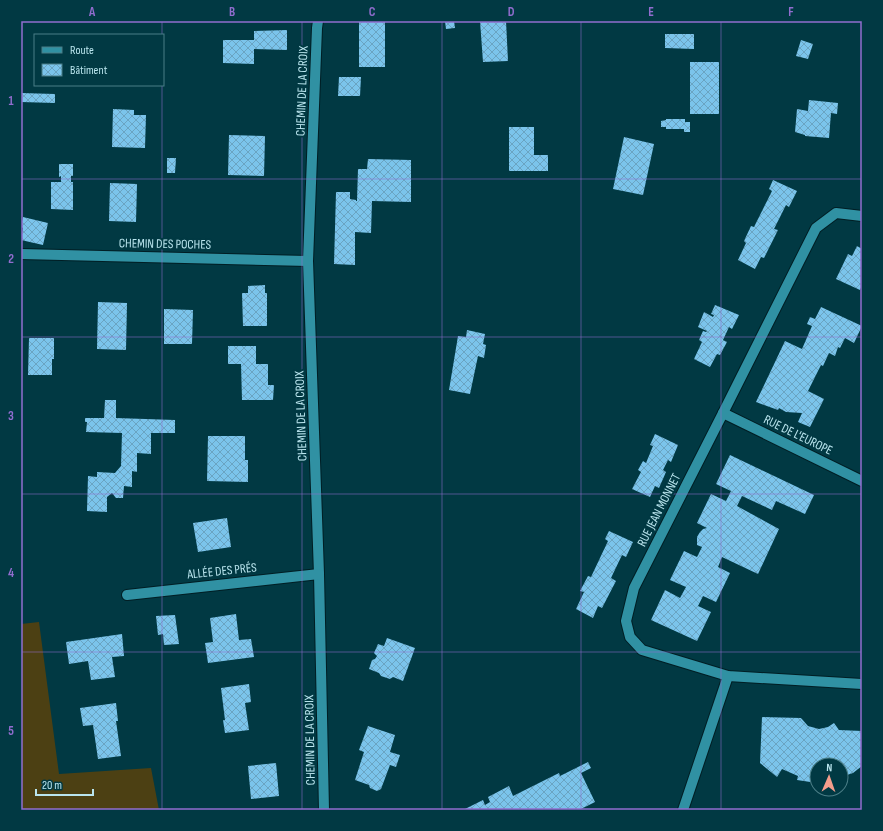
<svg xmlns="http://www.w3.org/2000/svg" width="883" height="831" font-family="'Sofia Sans Condensed',sans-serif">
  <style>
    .grass { fill: #4c4013 }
    .building { fill: url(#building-cross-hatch) }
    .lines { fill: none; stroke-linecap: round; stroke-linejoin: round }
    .minor-casing { stroke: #011e24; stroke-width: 12 }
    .minor { stroke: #3091a3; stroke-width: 10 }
    .grid { fill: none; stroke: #916dcf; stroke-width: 1; stroke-opacity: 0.55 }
    .labels { text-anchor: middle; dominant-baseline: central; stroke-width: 4; stroke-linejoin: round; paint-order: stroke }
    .street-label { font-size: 13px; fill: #bae5ee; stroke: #013943 }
    .neatline { fill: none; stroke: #916dcf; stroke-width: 1.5 }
    .grid-label { font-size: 13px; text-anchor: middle; font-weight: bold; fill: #916dcf }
  </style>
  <defs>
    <pattern id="building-cross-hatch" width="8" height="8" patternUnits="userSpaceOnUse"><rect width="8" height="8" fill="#7bc4eb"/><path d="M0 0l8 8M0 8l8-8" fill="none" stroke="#6aa4c2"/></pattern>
  </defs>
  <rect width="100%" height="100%" fill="#013943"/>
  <polygon class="grass" points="39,622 59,774 151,768 159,810 21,810 21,624"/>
  <g class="building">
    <rect x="359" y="21" width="26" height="46"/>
    <polygon points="445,21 454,21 455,28 446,29"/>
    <polygon points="480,21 506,21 508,61 483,62"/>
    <polygon points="287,30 287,50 254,49 254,64 223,63 223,40 254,40 254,31"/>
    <polygon points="665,34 694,34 694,49 665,48"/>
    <polygon points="801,40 813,44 808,59 796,56"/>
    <rect x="690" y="62" width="29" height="52"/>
    <polygon points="339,77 361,77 360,96 338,96"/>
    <polygon points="21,93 55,94 55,103 21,102"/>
    <polygon points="809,100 838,103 837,114 831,113 829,138 805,136 805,135 795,132 797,109 808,111"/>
    <polygon points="113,109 134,110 134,115 146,115 145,148 112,147"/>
    <polygon points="666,119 685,119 685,122 690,122 690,132 684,132 684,129 666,129 666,127 661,127 661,121 666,120"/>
    <polygon points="509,127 534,127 534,155 548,155 548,171 509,171"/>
    <polygon points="229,135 265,136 264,176 228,175"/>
    <polygon points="624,137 654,144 643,195 613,189"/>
    <polygon points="167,158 176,158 175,173 167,173"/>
    <polygon points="368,159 411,160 411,202 372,201 371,233 355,232 355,265 334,264 336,192 350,192 350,199 356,200 356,201 357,201 358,169 367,169"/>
    <polygon points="59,164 73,164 73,176 71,176 71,182 73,182 73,210 51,209 51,182 61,182 61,176 59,177"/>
    <polygon points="773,180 797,191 789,207 786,205 774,229 778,230 764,258 761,257 755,269 738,260 746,243 744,241 751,226 754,227 772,191 769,189"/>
    <polygon points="110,183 137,184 136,222 109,221"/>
    <polygon points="23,217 48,223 43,245 21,240 23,228 21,227"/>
    <polygon points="857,246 862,249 862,285 860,290 836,279 848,254 852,256"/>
    <polygon points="265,285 265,293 267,293 267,326 243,326 242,293 248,293 248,286"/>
    <polygon points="98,302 127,303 126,350 97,349"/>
    <polygon points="715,305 739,315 732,329 729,327 723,340 727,342 720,355 717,354 710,367 694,359 702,342 699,340 703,331 706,332 707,331 698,327 704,312 713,317 714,315 711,314"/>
    <polygon points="821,307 862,326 854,343 845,338 840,348 838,347 835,356 829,353 823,366 821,365 808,391 824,399 810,427 798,422 802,413 786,412 779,408 778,410 756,402 785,341 802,349 812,326 807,324 810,317 815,319"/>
    <polygon points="164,309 193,310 192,344 164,344"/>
    <polygon points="467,330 485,334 483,344 486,345 484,358 478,356 470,394 449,390 458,336 466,337"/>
    <polygon points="29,338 54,338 54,359 52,359 52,375 28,375"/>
    <polygon points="228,346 256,346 256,364 268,364 268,385 274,385 273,400 242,400 241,364 228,364"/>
    <polygon points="105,400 116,400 116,418 175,420 175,433 151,433 151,454 137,453 137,472 132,471 132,487 124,486 123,498 116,498 112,493 107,497 107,512 87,511 88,476 97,477 97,472 115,473 121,466 122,433 86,432 87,422 85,422 85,418 104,418"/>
    <polygon points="655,434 678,445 671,462 668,460 663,470 666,472 659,488 655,486 650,497 632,489 641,472 638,470 643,461 646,463 653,446 650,445"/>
    <polygon points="208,436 245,436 245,460 248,460 248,482 207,481"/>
    <polygon points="730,455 814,495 805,514 776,501 772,510 742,496 737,506 779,529 758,574 722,557 718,567 730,573 716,602 703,596 698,606 711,612 697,641 651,620 665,590 680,598 686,587 670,580 684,551 697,557 702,547 697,545 697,537 700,532 703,529 707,528 697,523 711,494 726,501 731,491 716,484"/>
    <polygon points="227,518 231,547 198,552 193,523"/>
    <polygon points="609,531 633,542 626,557 622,555 611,578 616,581 602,608 598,606 593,618 576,609 584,592 580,591 588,576 591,577 608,541 605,539"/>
    <polygon points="236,614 239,640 251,639 254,657 208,663 205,643 213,642 210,618"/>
    <polygon points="175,615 179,644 164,645 163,634 158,635 156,616"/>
    <polygon points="122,634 124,656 112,657 115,677 91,680 88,661 69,664 66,642"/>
    <polygon points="387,638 415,648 403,681 393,677 390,679 381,676 379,673 369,669 372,660 375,659 377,656 374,653 378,644 384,646"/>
    <polygon points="249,684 251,702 245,703 249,730 225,733 223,720 225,720 221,688"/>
    <polygon points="116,703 118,721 116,721 121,756 98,759 93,725 83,726 80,708"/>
    <polygon points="762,717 801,718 808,726 819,729 828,727 834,723 839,730 862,731 862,766 853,773 841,777 841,765 817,765 817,783 797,780 798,776 782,769 777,777 760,763"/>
    <polygon points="368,726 395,735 390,752 400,755 396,767 390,765 381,789 377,791 370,788 369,785 355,780 364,752 359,750"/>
    <polygon points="588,762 591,768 581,773 595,802 579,810 463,810 483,800 485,805 490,802 488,797 509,786 513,796 559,773 560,776"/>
    <polygon points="276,763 279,796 251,799 248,766"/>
  </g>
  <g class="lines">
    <defs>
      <g id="minor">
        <polyline points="318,21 317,28 308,261 319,574 324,810"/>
        <polyline points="862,216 836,213 816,228 723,413 634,588 626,621 630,637 642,650 728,676 862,684"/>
        <polyline points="21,254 308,261"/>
        <polyline points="723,413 862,481"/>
        <polyline points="127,595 319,574"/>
        <polyline points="683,810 728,676"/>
      </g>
    </defs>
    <use href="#minor" class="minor-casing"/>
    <use href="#minor" class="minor"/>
  </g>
  <path class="grid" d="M 162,21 L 162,35M 302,21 L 302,810M 442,21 L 442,810M 581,21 L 581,810M 721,21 L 721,810M 162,85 L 162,810M 21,179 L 862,179M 21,337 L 862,337M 21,494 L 862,494M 21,652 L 862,652"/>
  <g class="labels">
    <g class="street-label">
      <text transform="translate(302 91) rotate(-88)">CHEMIN DE LA CROIX</text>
      <text transform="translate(165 244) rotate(1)">CHEMIN DES POCHES</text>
      <text transform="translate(301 416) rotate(-92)">CHEMIN DE LA CROIX</text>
      <text transform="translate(798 435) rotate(26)">RUE DE L'EUROPE</text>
      <text transform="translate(659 510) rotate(-63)">RUE JEAN MONNET</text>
      <text transform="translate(222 571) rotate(-6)">ALLÉE DES PRÉS</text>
      <text transform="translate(310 740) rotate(-91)">CHEMIN DE LA CROIX</text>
    </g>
  </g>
  <rect width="883" height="831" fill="none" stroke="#013943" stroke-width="44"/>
  <rect x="34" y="34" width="130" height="52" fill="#013943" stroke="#4b7e87"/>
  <rect x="42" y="47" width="20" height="6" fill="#3091a3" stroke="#4b7e87"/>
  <text x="70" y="54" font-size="12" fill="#bae5ee">Route</text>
  <rect x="42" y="64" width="20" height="12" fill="url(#building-cross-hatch)" stroke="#4b7e87"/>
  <text x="70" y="74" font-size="12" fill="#bae5ee">Bâtiment</text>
  <g transform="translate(829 777) rotate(2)"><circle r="19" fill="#013943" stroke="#4b7e87"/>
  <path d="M0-3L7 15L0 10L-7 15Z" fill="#f49d8b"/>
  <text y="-6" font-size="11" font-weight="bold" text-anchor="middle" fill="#bae5ee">N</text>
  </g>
  <path d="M36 789v6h57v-6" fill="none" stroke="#bae5ee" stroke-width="2"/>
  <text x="42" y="789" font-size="12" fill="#bae5ee" stroke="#013943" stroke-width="3" paint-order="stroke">20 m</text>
  <rect x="22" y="22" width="839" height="787" class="neatline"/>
  <g class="grid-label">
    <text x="92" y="16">A</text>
    <text x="232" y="16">B</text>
    <text x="372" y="16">C</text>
    <text x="511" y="16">D</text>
    <text x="651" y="16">E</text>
    <text x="791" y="16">F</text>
    <text x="11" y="105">1</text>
    <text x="11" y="263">2</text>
    <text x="11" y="420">3</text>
    <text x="11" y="577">4</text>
    <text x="11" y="735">5</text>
  </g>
</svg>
